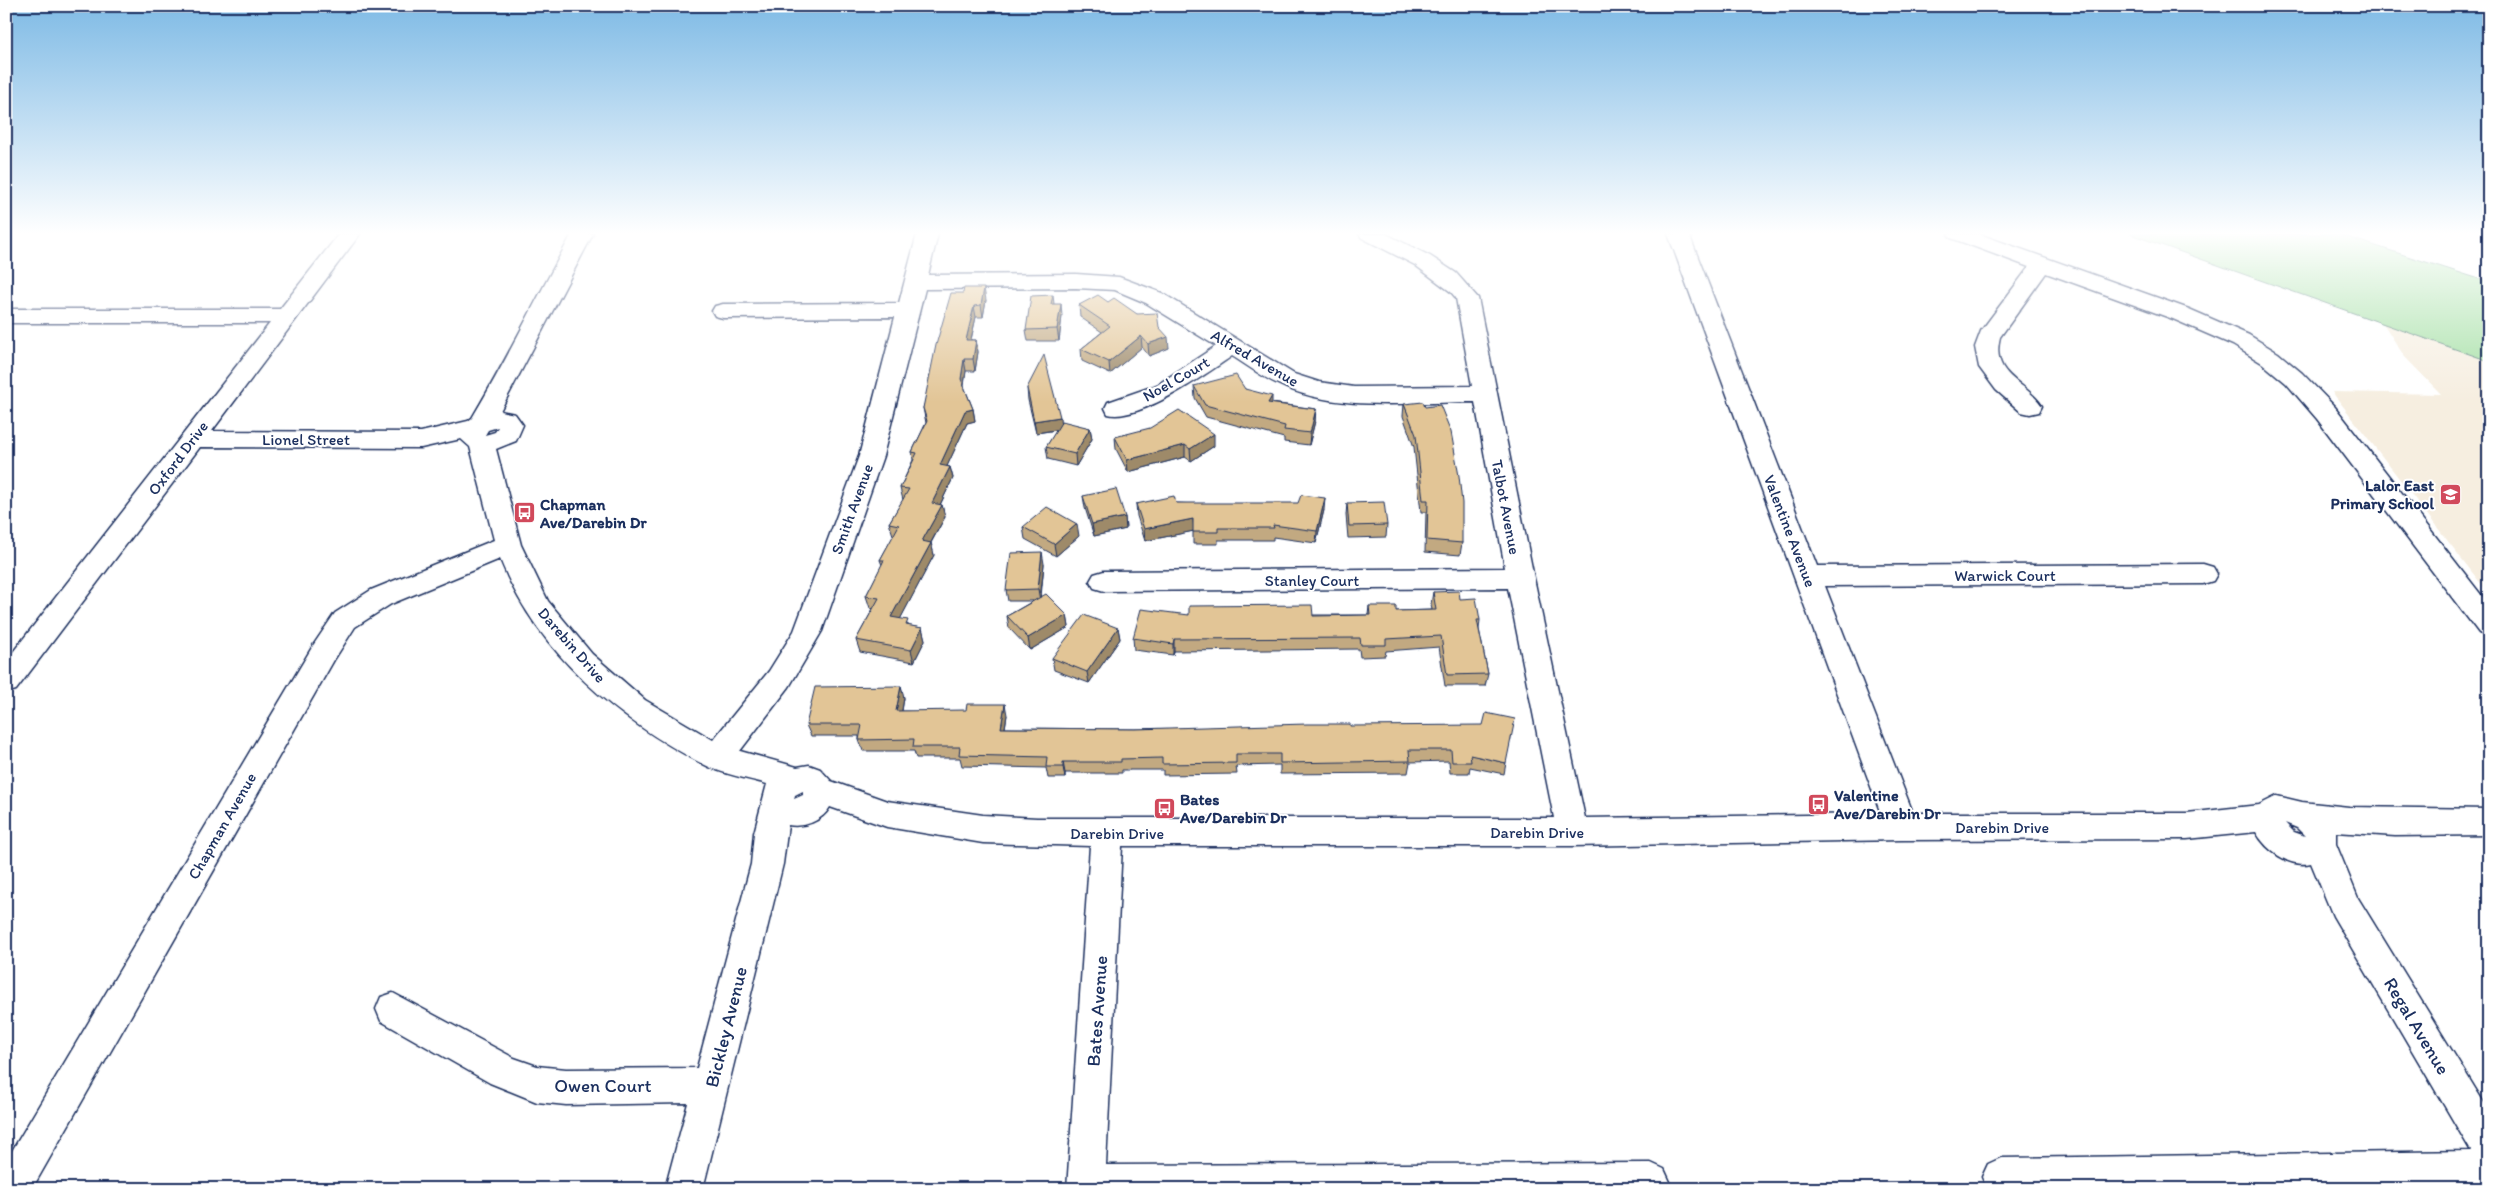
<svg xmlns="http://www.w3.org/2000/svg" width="2495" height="1195" font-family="Itim,sans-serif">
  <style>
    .built { fill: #f6eee0 }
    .green { fill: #a4dfa4; stroke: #608781 }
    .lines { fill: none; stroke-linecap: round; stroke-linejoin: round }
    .minor-casing { stroke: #1b2f5e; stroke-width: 3 }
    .minor { fill: #fff; fill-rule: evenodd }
    .wall { fill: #c2a981; stroke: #1b2f5e }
    .shaded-wall { fill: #9e8a69; stroke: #1b2f5e }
    .building { fill: #e2c596; stroke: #1b2f5e }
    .labels { text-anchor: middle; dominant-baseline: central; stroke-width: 4; stroke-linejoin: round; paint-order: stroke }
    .street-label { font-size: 16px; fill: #1b2f5e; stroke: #fff }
    .poi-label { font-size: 16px; font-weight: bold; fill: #1b2f5e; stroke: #fff; text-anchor: start }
    .near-street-label { font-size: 19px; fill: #1b2f5e; stroke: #fff }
  </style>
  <rect width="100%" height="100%" fill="#fff"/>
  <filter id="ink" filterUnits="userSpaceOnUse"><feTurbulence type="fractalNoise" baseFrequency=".02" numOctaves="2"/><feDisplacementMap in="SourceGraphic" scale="10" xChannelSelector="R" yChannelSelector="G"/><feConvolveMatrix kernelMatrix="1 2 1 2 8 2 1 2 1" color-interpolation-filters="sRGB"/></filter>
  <g filter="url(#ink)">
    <polygon class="built" points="2383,323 2489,361 2489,594 2332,392 2441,394 2404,356"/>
    <polygon class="green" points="2130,234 2338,234 2489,282 2489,361"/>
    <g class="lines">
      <defs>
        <g id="minor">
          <path d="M 339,234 L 360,234 L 212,431 L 421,432 L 468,421 L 472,418 C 508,358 538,295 572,234 L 593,234 L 500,411 L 515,414 L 523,425 L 516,441 L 496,449 L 521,545 L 548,601 L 592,654 L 645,700 L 713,740 L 769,671 L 794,631 L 859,456 L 895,317 L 723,318 L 715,316 L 712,311 L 715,306 L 723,304 L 899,303 L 917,234 L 938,234 L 928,275 L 1076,274 L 1119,277 L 1162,293 L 1294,374 L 1319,382 L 1354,387 L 1472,386 L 1456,298 L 1451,292 L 1415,265 L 1362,238 L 1359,234 L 1386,234 L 1430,256 L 1456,273 L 1478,298 L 1534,578 L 1585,818 L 1881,814 L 1668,234 L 1689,234 L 1817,566 L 2203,564 L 2213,567 L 2217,574 L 2213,581 L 2203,584 L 1825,586 L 1913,813 L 2187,813 L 2259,805 L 2277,796 L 2302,802 L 2349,807 L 2489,809 L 2489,835 L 2395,836 L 2336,832 L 2336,844 L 2358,898 L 2489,1111 L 2489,1189 L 1987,1189 L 1982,1177 L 1988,1164 L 2001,1158 L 2471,1151 L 2333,916 L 2311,863 C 2289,868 2266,850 2256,832 L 2187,839 L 1902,840 L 1572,846 L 1122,846 L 1106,1165 L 1651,1163 L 1664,1169 L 1670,1182 L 1667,1189 L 1067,1189 L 1090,846 L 983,843 L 887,827 L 830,807 C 822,821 804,828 788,825 L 783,864 L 703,1189 L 665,1189 L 688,1103 L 566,1105 L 537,1102 L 490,1083 L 381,1021 L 376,1009 L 381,997 L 393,993 L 514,1058 L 537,1066 L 566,1069 L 697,1068 L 751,864 L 754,833 L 767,784 C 747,778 724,775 705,765 C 617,720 537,652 500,559 L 391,604 L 355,627 L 334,660 L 32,1189 L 6,1189 L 6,1161 L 314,644 L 335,613 L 371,590 L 494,540 L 470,447 L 461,439 L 421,448 L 200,447 L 16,690 L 6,693 L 6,661 L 270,323 L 6,323 L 6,309 L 280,309 ZM 1076,288 L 1115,290 L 1146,303 L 1216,346 L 1157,385 L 1108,402 L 1105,408 L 1108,414 C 1139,422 1206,374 1232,356 C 1247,365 1262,377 1278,384 C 1335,413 1413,402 1475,402 L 1505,568 L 1104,571 L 1094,574 L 1090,581 L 1094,588 L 1104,591 L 1508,588 L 1554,818 L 1037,818 L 983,815 L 887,801 L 831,781 L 820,769 L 809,765 L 797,767 L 740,751 L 789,687 L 822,631 L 883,456 L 925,289 ZM 498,427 L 495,432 L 485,435 L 488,430 ZM 803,791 L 803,795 L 794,799 L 795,795 ZM 2285,823 L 2297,828 L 2305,836 L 2294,832 Z"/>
          <path d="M 1948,234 L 1979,234 L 2189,309 L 2249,335 L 2278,353 L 2302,373 L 2335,407 L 2489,605 L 2489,637 L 2479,633 L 2317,419 L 2286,383 L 2262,363 L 2233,345 L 2173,319 L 2046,273 L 2000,337 C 1990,377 2025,380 2042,406 L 2039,412 L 2030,414 L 2021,412 L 1996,390 L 1979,367 L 1975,347 L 1981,331 L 2029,267 L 1951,238 Z"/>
        </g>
      </defs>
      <use href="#minor" class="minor-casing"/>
      <use href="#minor" class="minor"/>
    </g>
    <g class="wall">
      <polygon points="963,293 986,300 983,317 976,317 971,340 976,340 978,352 975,371 966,371 964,386 973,409 975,421 967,423 947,466 950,467 953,478 940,505 942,505 945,517 931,543 934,555 900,619 910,626 922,628 925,640 914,662 860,652 856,640 873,609 870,608 866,596 882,565 880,560 894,535 893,535 889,523 903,500 900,488 913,460 912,452 926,423 923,408"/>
      <polygon points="1053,295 1054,304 1062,316 1059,341 1028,341 1026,330"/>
      <polygon points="1108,302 1137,314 1159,327 1169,348 1149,356 1142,347 1110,374 1082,361 1081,349 1102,332 1080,317 1079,305"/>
      <polygon points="1194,386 1245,389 1272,403 1316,409 1315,421 1309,445 1284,442 1284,438 1206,417 1195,398"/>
      <polygon points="1027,388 1061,424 1090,428 1092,439 1076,466 1048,459 1046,447 1057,430 1036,433 1028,400"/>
      <polygon points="1404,404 1462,543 1460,555 1425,552 1426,512 1421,512 1414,447 1403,416"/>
      <polygon points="1115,437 1214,446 1191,461 1185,457 1128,472 1116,449"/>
      <polygon points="1083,496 1125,517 1126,529 1094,536 1085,508"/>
      <polygon points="1176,503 1324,510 1316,543 1273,537 1273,540 1218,540 1218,544 1193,544 1193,531 1145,541 1137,516 1136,504"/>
      <polygon points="1347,503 1387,525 1386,537 1348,538 1346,515"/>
      <polygon points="1023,527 1079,536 1056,556 1025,539"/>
      <polygon points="1044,564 1041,597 1067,615 1069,627 1030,650 1009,628 1007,616 1033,601 1008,601 1006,590"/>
      <polygon points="1433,592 1460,599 1480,620 1479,629 1488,674 1485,686 1445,686 1439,647 1386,651 1385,656 1360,657 1359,649 1174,651 1173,655 1134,650 1133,638 1189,615 1368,615 1369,606 1396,611 1432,610 1431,604"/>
      <polygon points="1118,628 1120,639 1089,683 1054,670 1052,658"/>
      <polygon points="901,686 904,698 902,711 1007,715 1005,728 1135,729 1350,726 1506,763 1504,774 1470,767 1469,773 1450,773 1449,761 1410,762 1408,773 1280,774 1280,765 1236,766 1237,774 1163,775 1163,770 1122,770 1122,773 1065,773 1065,778 1048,778 1046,768 962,766 960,758 916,758 914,751 863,751 859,740 859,736 811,736 806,725"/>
    </g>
    <g class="shaded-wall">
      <polygon points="984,288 986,300 983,317 981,305"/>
      <polygon points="1061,304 1062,316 1059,341 1057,329"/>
      <polygon points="974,306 976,317 968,352 966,340"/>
      <polygon points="1141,336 1142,347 1110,374 1109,362"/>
      <polygon points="1168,337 1169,348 1149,356 1148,344"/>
      <polygon points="976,340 978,352 975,371 973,359"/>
      <polygon points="964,359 966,371 963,390 961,379"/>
      <polygon points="1272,396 1272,408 1268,403"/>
      <polygon points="973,409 975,421 967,423 942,477 940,465 965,411"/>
      <polygon points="1316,409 1315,421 1309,445 1310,433"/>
      <polygon points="1060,417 1061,429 1036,433 1034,421"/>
      <polygon points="1090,428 1092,439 1076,466 1075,454"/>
      <polygon points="1214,434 1214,446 1191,461 1190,449"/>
      <polygon points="1185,445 1185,457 1128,472 1127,460"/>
      <polygon points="950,467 953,478 935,515 932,503"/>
      <polygon points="1325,498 1324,510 1316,543 1317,531"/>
      <polygon points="942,505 945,517 925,553 922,541"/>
      <polygon points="1125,517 1126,529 1094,536 1092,524"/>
      <polygon points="1193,519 1194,531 1145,541 1144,529"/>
      <polygon points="1077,524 1079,536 1056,556 1054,544"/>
      <polygon points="931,543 934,555 895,629 891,617"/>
      <polygon points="1042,552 1044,564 1040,601 1038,589"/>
      <polygon points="1067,615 1069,627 1030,650 1028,638"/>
      <polygon points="922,628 925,640 914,662 911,650"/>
      <polygon points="1118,628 1120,639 1089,683 1087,672"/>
      <polygon points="1174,639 1174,651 1173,655 1173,644"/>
      <polygon points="901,686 904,698 900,722 896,711"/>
      <polygon points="1005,704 1007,715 1003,740 1001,728"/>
      <polygon points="1063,762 1065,773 1065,778 1063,767"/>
    </g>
    <g class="building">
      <polygon points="964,288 984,288 981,305 974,306 966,340 976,340 973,359 964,359 961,379 973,409 965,411 940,465 950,467 932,503 942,505 922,541 931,543 891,617 908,620 906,625 922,628 911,650 856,640 879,598 866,596 884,560 880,560 899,525 889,523 909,489 900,488 917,453 912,452 927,421 923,408 936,345 951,293 963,293"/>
      <polygon points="1053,295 1051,304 1061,304 1057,329 1026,330 1031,296"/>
      <polygon points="1098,295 1108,302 1114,298 1137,314 1157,313 1159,327 1168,337 1148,344 1141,336 1109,362 1081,349 1110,326 1079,305"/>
      <polygon points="1044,355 1060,417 1034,421 1027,388"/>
      <polygon points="1236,375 1245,389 1272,396 1268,403 1316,409 1310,433 1284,430 1285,426 1205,405 1194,386"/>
      <polygon points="1423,402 1425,407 1440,405 1451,432 1459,476 1462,503 1462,543 1427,540 1428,500 1423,500 1416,435 1404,404"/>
      <polygon points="1179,410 1214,434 1190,449 1185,445 1127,460 1115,437 1150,428"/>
      <polygon points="1062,421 1090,428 1075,454 1046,447"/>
      <polygon points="1116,489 1125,517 1092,524 1083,496"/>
      <polygon points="1301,495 1325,498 1317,531 1273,525 1274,528 1218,528 1218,532 1193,532 1193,519 1144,529 1136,504 1174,496 1176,503 1298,503"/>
      <polygon points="1384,502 1387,525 1349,526 1347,503"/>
      <polygon points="1047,507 1077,524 1054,544 1023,527"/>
      <polygon points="1042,552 1038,589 1006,590 1011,553"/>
      <polygon points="1459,591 1460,599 1476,598 1480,620 1477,620 1488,674 1447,675 1441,636 1386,639 1386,645 1361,645 1360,638 1174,639 1173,644 1133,638 1141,609 1189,615 1189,606 1312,605 1313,616 1370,615 1369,606 1396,606 1396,611 1436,610 1433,592"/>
      <polygon points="1046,594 1067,615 1028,638 1007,616"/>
      <polygon points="1084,615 1118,628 1087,672 1052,658"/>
      <polygon points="901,686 896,711 966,710 967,704 1005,704 1001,728 1135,729 1307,724 1350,724 1350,726 1483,725 1486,713 1515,719 1506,763 1470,755 1471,762 1452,762 1451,750 1409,750 1410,761 1280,763 1280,754 1236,754 1236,763 1162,764 1162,758 1121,759 1121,762 1063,762 1063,767 1046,767 1047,757 959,755 960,747 913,747 914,739 859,740 862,725 806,725 815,687"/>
    </g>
  </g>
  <linearGradient id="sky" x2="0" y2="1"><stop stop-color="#7ebae5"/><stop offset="0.58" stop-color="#fff"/><stop offset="1" stop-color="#fff" stop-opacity="0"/></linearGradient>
  <rect width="2495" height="402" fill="url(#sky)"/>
  <defs>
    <symbol id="school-square" viewBox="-11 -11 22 22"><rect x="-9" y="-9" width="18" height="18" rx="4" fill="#d1495b" stroke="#fff"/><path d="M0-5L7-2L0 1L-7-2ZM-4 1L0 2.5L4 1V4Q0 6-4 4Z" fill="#fff"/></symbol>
    <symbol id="bus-square" viewBox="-11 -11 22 22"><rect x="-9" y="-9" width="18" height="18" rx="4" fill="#d1495b" stroke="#fff"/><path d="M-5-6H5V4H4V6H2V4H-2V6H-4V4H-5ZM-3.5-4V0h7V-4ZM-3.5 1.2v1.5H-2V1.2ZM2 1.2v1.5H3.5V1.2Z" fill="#fff"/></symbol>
  </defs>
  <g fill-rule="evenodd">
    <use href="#school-square" x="2438" y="482" width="25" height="25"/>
    <use href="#bus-square" x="512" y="500" width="25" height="25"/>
    <use href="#bus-square" x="1806" y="792" width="25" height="25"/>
    <use href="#bus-square" x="1152" y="796" width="25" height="25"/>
  </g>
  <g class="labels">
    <g class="street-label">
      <text transform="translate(1255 358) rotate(30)">Alfred Avenue</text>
      <text transform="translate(1176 379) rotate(-30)">Noel Court</text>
      <text x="306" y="439">Lionel Street</text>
      <text transform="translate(178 458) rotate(-53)">Oxford Drive</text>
      <text transform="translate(1506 507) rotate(79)">Talbot Avenue</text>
      <text transform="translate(852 509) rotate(-70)">Smith Avenue</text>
      <text transform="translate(1790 531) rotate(69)">Valentine Avenue</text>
      <text x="2005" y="575">Warwick Court</text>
      <text x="1312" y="580">Stanley Court</text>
      <text transform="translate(572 645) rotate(49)">Darebin Drive</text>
      <text transform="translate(222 826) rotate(-60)">Chapman Avenue</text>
      <text x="2002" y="827">Darebin Drive</text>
      <text x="1537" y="832">Darebin Drive</text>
      <text x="1117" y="833">Darebin Drive</text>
    </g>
    <g class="poi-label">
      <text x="2434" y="485" text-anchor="end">Lalor East<tspan x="2434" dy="18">Primary School</tspan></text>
      <text x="540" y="504">Chapman<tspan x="540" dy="18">Ave/Darebin Dr</tspan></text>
      <text x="1834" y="795">Valentine<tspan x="1834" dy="18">Ave/Darebin Dr</tspan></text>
      <text x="1180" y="799">Bates<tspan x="1180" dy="18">Ave/Darebin Dr</tspan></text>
    </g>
    <g class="near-street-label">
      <text transform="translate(1097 1011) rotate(-86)">Bates Avenue</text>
      <text transform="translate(2417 1026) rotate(59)">Regal Avenue</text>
      <text transform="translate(726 1027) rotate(-76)">Bickley Avenue</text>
      <text x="603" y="1085">Owen Court</text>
    </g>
  </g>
  <rect width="2495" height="1195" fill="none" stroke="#fff" stroke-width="25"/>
  <rect x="12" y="12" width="2470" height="1170" fill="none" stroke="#1b2f5e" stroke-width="2" filter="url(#ink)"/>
</svg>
